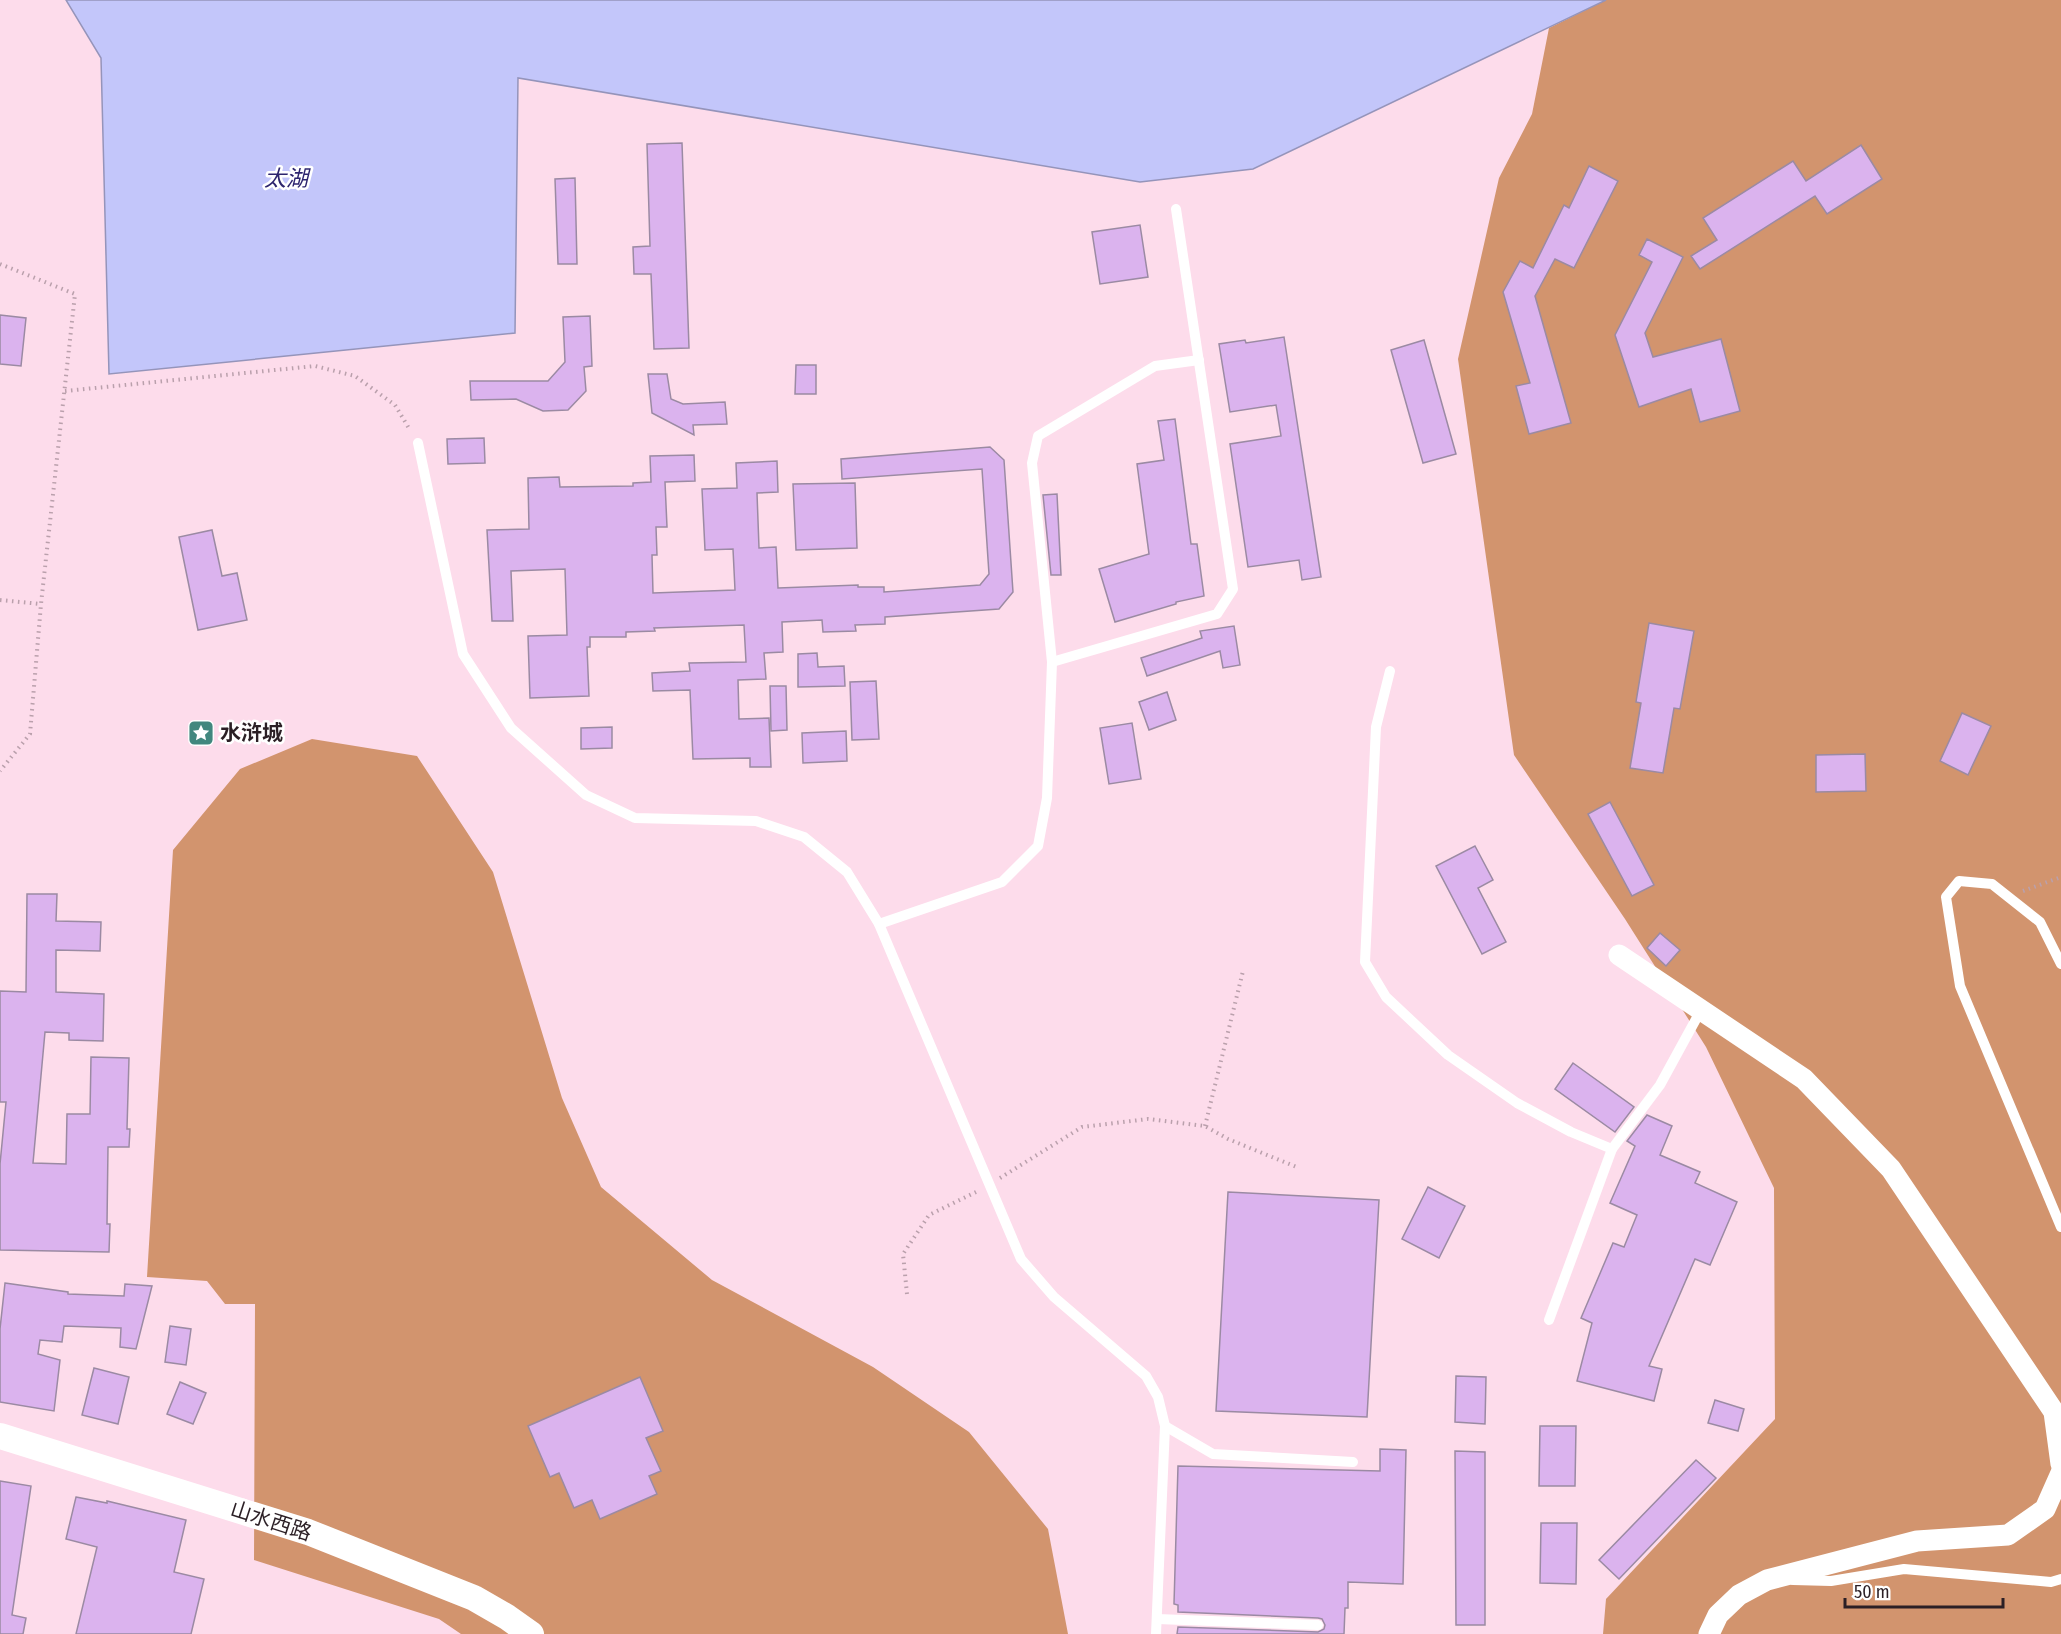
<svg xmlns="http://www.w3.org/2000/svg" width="2061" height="1634" font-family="'Fira Sans Condensed','Noto Sans SC',sans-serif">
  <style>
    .forest { fill: #d2946e }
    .water { fill: #c3c6fa; stroke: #9594ba; stroke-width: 1.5 }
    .building { fill: #dbb3ee; stroke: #9b8aa3; stroke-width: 1.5 }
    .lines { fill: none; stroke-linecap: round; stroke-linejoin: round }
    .path { stroke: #baa0ac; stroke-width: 4; stroke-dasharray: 1.5 4.5; stroke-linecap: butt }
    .service { stroke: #fff; stroke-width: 10 }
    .minor { stroke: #fff; stroke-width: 21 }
    .tertiary { stroke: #fff; stroke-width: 26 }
    .labels { text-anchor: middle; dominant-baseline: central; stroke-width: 5; stroke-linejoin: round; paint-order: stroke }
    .poi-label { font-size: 21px; font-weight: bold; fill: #2b1f25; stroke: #fff; text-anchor: start }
    .street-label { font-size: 21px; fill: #2b1f25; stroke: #fff }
    .water-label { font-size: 22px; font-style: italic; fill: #2d256e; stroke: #fff }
  </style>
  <rect width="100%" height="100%" fill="#fddceb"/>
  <g class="forest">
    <polygon points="1606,0 2061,0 2061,1634 1603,1634 1606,1599 1775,1419 1774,1188 1706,1047 1625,919 1514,755 1458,359 1499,178 1532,114 1549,28"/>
    <polygon points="312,739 417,756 493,872 562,1098 601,1187 712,1280 873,1367 969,1432 1048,1529 1068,1634 461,1634 439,1619 254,1560 255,1304 225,1304 207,1281 147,1277 173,850 240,769"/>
  </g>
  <polygon class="water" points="66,0 1606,0 1253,169 1140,182 518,78 515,333 109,374 101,58"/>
  <g class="building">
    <polygon points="682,143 689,348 654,349 651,274 634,274 633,247 650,246 647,144"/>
    <polygon points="1861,145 1882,179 1827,214 1815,196 1700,269 1691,256 1717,240 1703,218 1793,161 1806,181"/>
    <polygon points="1589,166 1618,181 1574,268 1555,259 1535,296 1571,423 1529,434 1516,386 1530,383 1503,292 1520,261 1533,268 1564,205 1569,208"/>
    <polygon points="575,178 577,264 558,264 555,179"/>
    <polygon points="1140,225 1148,277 1100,284 1092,232"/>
    <polygon points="1647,239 1683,257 1645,333 1653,357 1721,339 1740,411 1700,422 1691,389 1639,407 1615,335 1652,262 1639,255"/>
    <polygon points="0,315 26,318 21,366 0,364"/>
    <polygon points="590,316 592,366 584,367 586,391 568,410 543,411 516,399 471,400 470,381 548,381 565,362 563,317"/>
    <polygon points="1284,337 1321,577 1302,580 1299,560 1248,567 1230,444 1281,436 1276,405 1230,412 1219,344 1245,340 1246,343"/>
    <polygon points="1424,340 1456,454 1423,463 1391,350"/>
    <polygon points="796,365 816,365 816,394 795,394"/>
    <polygon points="648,374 667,374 671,399 683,404 725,402 727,424 693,425 694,435 652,413"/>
    <polygon points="1175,419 1191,544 1197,544 1204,596 1176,602 1176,604 1115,622 1099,569 1149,554 1137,464 1164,460 1158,421"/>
    <polygon points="484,438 485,463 448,464 447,439"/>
    <polygon points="990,447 1004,460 1013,592 999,609 885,617 885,624 855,625 856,631 823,632 822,620 782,622 783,652 764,653 766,679 738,680 739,719 769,718 771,767 750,767 750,758 693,759 690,690 653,691 652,673 690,671 689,663 746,662 744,625 654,628 655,631 626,632 626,637 590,637 590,647 587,647 589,696 530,698 528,636 567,635 565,569 511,571 513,621 492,621 487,530 529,529 528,478 559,477 560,487 633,486 633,483 651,482 650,456 694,455 695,481 665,482 667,527 656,527 657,555 652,555 653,593 735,590 733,549 705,550 702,489 737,488 736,463 777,461 778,492 757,493 759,548 776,547 778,588 858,585 858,587 884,587 884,592 980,585 989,574 982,469 842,479 841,459"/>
    <polygon points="855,483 857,548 796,550 793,484"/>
    <polygon points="1057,494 1061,575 1051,575 1043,495"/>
    <polygon points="212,530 222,576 237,573 247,620 198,630 179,537"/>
    <polygon points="1649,623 1694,631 1680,709 1674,708 1663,773 1630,768 1641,703 1636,702"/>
    <polygon points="1234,626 1240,665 1223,668 1220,651 1147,676 1141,658 1202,638 1200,631"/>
    <polygon points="817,653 818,667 844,666 845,686 798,687 798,654"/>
    <polygon points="876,681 879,739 852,740 850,682"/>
    <polygon points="770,686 786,686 787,730 771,731"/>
    <polygon points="1167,692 1176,720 1149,730 1139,702"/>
    <polygon points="1962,713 1991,726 1968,775 1940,761"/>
    <polygon points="1132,723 1141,779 1109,784 1100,728"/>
    <polygon points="612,727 612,748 581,749 581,728"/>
    <polygon points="846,731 847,761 803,763 802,733"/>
    <polygon points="1865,754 1866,791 1816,792 1816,755"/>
    <polygon points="1610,802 1654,885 1632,896 1588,814"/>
    <polygon points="1475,846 1493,880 1478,888 1506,942 1482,954 1436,866"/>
    <polygon points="27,894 57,894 56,921 101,922 100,951 56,950 56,992 104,994 103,1041 69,1040 69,1033 45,1032 33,1163 66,1164 67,1114 90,1114 91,1057 129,1058 127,1129 130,1129 129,1147 108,1147 107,1224 110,1224 109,1252 0,1250 0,1164 6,1102 0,1102 0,991 26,992"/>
    <polygon points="1660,933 1680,950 1666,966 1647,948"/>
    <polygon points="1573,1063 1634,1107 1615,1132 1555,1089"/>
    <polygon points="1647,1115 1672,1126 1660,1155 1700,1172 1695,1183 1737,1202 1710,1265 1695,1259 1649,1366 1662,1369 1654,1401 1577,1381 1592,1323 1581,1318 1613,1243 1624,1247 1637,1215 1610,1203 1635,1146 1627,1141"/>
    <polygon points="1428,1187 1465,1206 1439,1258 1402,1239"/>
    <polygon points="1228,1192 1379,1200 1367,1417 1216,1411"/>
    <polygon points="5,1283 68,1292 68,1294 124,1296 125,1284 152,1286 136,1349 120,1347 121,1328 64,1326 62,1342 40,1340 38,1354 60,1360 54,1411 0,1402 0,1329"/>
    <polygon points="170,1326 191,1329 186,1365 165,1362"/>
    <polygon points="94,1368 129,1377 118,1424 82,1415"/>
    <polygon points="1456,1376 1486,1377 1485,1424 1455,1422"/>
    <polygon points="640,1377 663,1431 646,1438 661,1471 649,1476 657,1494 600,1519 592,1500 574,1508 559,1473 550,1477 528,1426"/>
    <polygon points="180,1382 206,1393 193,1424 167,1414"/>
    <polygon points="1715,1400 1744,1409 1738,1431 1708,1423"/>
    <polygon points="1540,1426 1576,1426 1575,1486 1539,1486"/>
    <polygon points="1380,1449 1406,1450 1403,1584 1348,1582 1348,1608 1345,1608 1344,1634 1177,1634 1178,1627 1318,1632 1324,1629 1325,1625 1322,1619 1318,1618 1178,1612 1178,1605 1174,1604 1178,1466 1380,1471"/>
    <polygon points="1455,1451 1485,1452 1485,1625 1456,1625"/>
    <polygon points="1696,1460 1716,1478 1619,1579 1599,1560"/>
    <polygon points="0,1481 31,1486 12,1615 26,1618 23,1634 0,1634"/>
    <polygon points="76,1497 107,1503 107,1501 186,1520 174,1572 204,1579 191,1634 76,1634 97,1547 66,1539"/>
    <polygon points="1541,1523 1577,1523 1576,1584 1540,1583"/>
  </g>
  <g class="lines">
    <g class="path">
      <polyline points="0,264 75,294 41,604 30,734 0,771"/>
      <polyline points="65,391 315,366 355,376 395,405 410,430"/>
      <polyline points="0,600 41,604"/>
      <polyline points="2023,891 2061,877"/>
      <polyline points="1205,1126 1243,971"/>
      <polyline points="1000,1178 1082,1127 1148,1119 1205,1126 1228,1139 1299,1168"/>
      <polyline points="907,1294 903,1254 929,1215 976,1192"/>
    </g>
    <g class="service">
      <polyline points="418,443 463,654 511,728 586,795 635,818 756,821 804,837 847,872 879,924 1021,1259 1054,1297 1146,1376 1158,1397 1165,1426 1156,1634"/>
      <polyline points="1052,662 1032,463 1038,436 1155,366 1199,360"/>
      <polyline points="1390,671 1376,727 1365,962 1386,997 1448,1055 1517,1103 1571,1132 1612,1149"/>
      <polyline points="879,924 1002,882 1038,846 1047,798 1052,662 1217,614 1233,589 1176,209"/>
      <polyline points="2061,964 2040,922 1992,884 1959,881 1946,897 1960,986 2061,1227"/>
      <polyline points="1549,1320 1612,1149 1660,1085 1701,1010"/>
      <polyline points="1165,1426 1213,1454 1353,1462"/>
      <polyline points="1793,1580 1831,1581 1904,1569 2051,1582 2061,1579"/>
      <polyline points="1157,1619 1318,1625"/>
    </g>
    <g class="minor">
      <polyline points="1619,955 1804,1079 1891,1169 2054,1412 2061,1464"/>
      <polyline points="1709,1634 1718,1615 1739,1595 1767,1580 1917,1541 2008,1535 2045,1509 2061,1473"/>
    </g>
    <polyline class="tertiary" points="0,1436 308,1532 474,1598 507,1617 531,1634"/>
  </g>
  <defs>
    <symbol id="sight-square" viewBox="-11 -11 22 22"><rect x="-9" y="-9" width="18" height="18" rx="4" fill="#41877e" stroke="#fff"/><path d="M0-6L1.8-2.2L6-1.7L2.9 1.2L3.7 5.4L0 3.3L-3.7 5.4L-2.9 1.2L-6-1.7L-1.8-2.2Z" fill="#fff"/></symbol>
  </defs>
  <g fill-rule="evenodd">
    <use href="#sight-square" x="186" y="718" width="30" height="30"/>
  </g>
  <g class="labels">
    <g class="poi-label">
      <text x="220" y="733">水浒城</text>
    </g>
    <g class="street-label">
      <text transform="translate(271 1521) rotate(18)">山水西路</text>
    </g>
    <g class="water-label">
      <text x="286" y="178">太湖</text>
    </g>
  </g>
  <path d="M1845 1598v9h158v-9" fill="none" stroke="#2b1f25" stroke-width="3"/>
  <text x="1854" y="1598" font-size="18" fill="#2b1f25" stroke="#ffffff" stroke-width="4.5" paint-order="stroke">50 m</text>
</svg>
